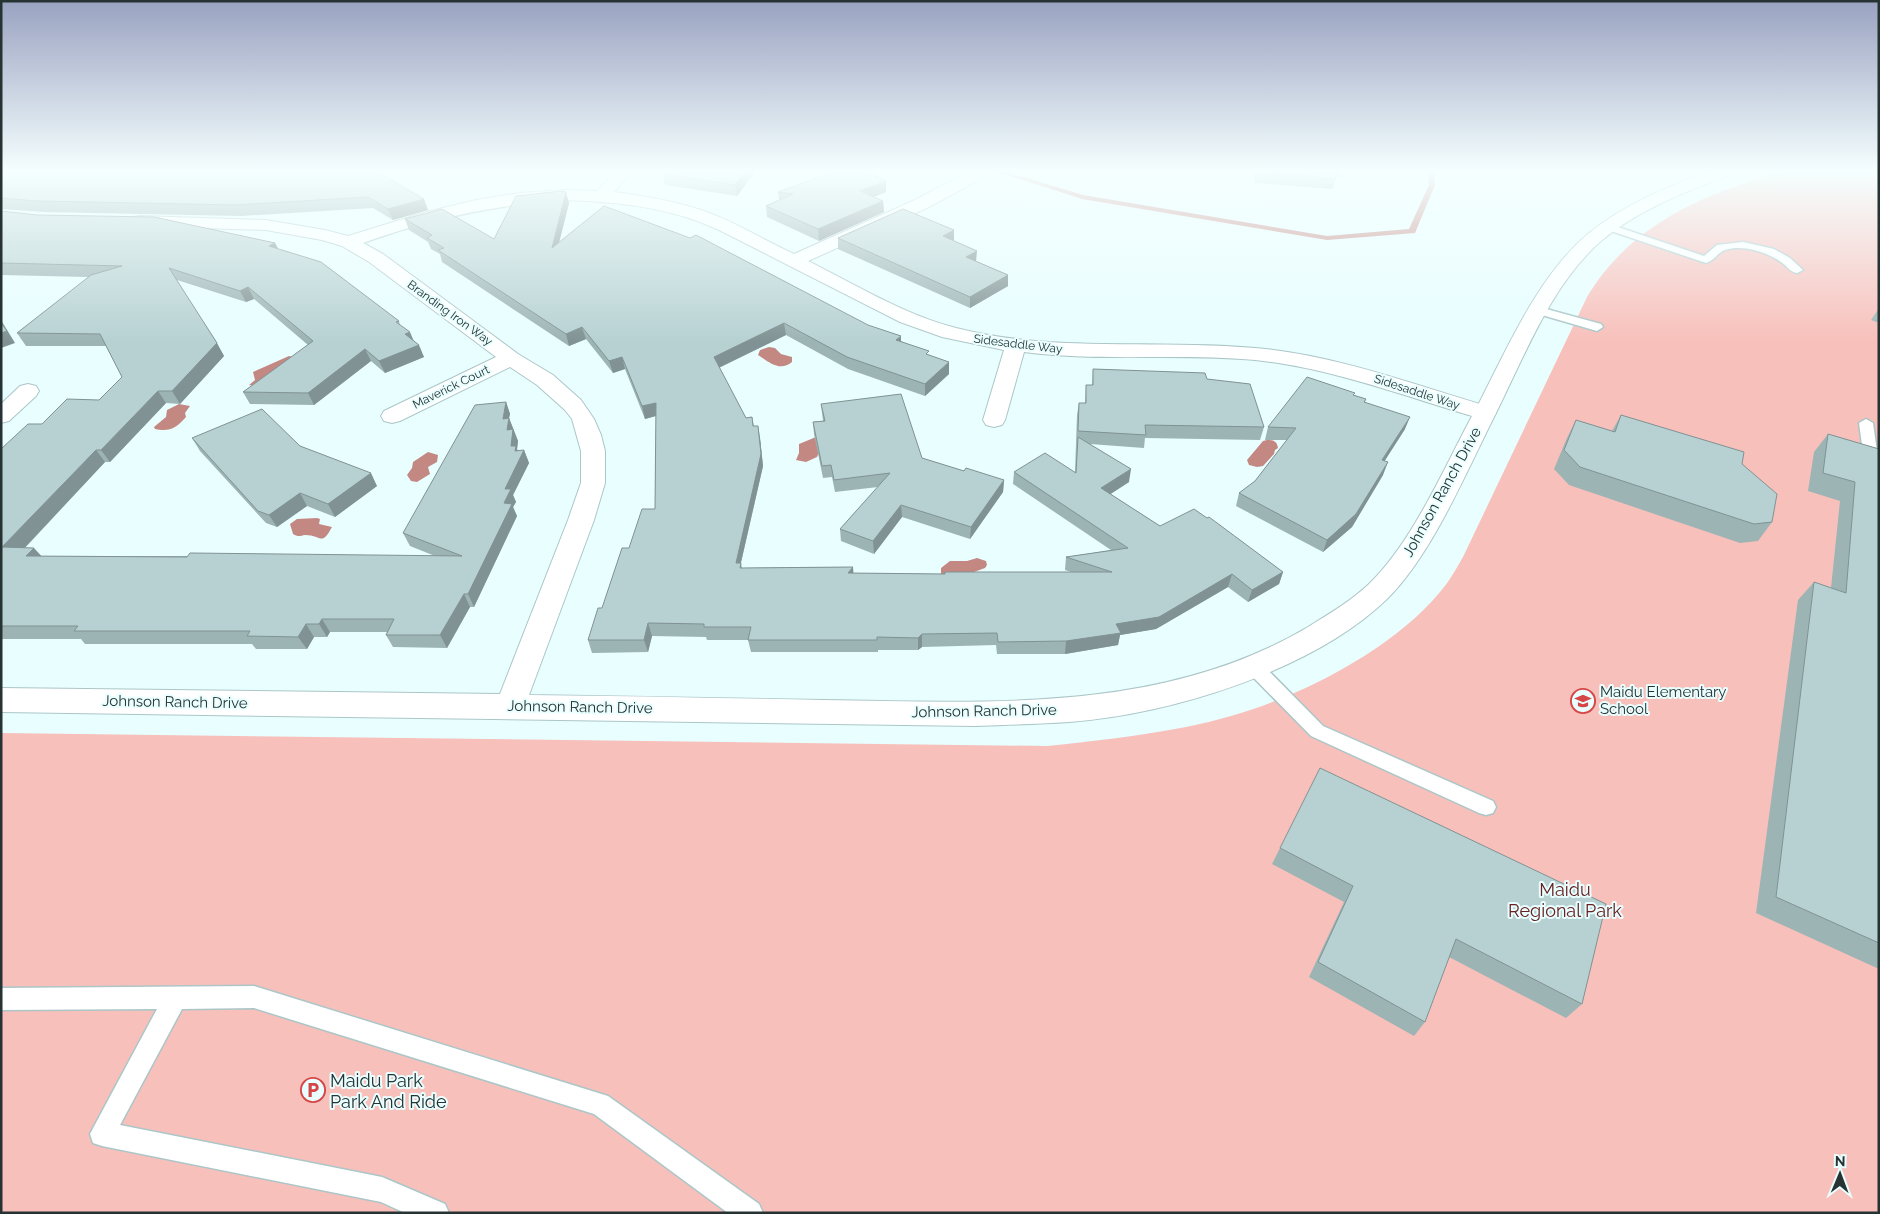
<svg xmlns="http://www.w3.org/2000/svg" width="1880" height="1214" font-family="Raleway,sans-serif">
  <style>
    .green { fill: #f8c0bb }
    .water { fill: #c48883 }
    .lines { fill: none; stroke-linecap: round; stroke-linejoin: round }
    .stream { fill: #c48883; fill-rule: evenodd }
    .service-casing { stroke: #acc6c8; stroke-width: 3 }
    .minor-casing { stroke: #acc6c8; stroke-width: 2 }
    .tertiary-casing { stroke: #acc6c8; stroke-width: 2 }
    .service { fill: #fff; fill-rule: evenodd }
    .minor { fill: #fff; fill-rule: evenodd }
    .tertiary { fill: #fff; fill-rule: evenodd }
    .wall { fill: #9db4b5 }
    .shaded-wall { fill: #809293 }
    .building { fill: #b7d1d2; stroke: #809293 }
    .labels { text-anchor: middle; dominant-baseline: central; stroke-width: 4; stroke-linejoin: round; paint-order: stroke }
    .far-street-label { font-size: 12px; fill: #273232; stroke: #e8feff }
    .street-label { font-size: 15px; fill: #273232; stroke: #e8feff }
    .poi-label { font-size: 15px; fill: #273232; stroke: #e8feff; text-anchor: start }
    .near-park-label { font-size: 18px; fill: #6a2020; stroke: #e8feff }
    .near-poi-label { font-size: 18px; fill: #273232; stroke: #e8feff; text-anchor: start }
  </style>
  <rect width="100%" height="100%" fill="#e8feff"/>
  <path class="green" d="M 1781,172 L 1879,172 L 1879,1213 L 1,1213 L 1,733 L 1048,746 C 1110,739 1172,733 1231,716 C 1302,696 1393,649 1440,592 C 1449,582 1456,569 1463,557 L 1587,297 C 1630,225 1703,194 1781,172 Z"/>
  <g class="water">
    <path d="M 769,347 L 775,348 L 781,354 L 792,357 L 792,362 C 780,372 769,362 758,355 L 760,350 Z"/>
    <polygon points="289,356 293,357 255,386 249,385 255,380 253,372"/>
    <path d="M 179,404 L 190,406 L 185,413 L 186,417 C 176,428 170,432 155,429 L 154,427 L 166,417 L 167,410 Z"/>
    <polygon points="816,437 820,450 817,457 806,462 796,460 799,453 799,444"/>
    <path d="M 1267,440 C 1273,440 1277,441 1278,448 L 1275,450 L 1274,454 L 1263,466 L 1257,467 L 1249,465 L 1247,460 L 1263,441 Z"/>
    <polygon points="428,452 438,455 437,462 428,467 430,474 417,482 411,481 407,475 412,468 413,462"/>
    <path d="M 317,518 L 320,519 L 319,524 L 332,527 C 321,547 322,535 305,535 C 300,536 298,537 293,534 L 290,524 L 297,519 Z"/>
    <polygon points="977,558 986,561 987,565 985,568 974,572 941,575 941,568 950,561 967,561"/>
  </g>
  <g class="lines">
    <polygon class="stream" points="997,172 1008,172 1083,195 1327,236 1409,229 1429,185 1428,172 1434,172 1435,185 1415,233 1327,240 1082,199"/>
    <defs>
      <g id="service">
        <path d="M 1609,224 L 1704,256 L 1717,245 L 1743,242 L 1774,249 L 1790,258 L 1803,270 L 1797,273 C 1790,272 1787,266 1781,262 C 1767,252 1742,244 1725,250 C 1718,252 1714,261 1706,263 L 1605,229 L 1604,227 L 1605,225 Z"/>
        <polygon points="1539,307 1601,324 1603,327 1597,331 1535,313 1533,311 1535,309"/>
        <polygon points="1866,419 1873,423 1879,466 1866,463 1864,460 1859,423"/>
        <polygon points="1254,660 1260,662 1323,726 1493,801 1496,807 1493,813 1486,815 1479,813 1311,736 1248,672 1245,667 1248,662"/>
        <polygon points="254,986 608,1096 759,1204 763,1213 728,1213 594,1114 254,1008 182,1009 120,1125 382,1177 445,1204 449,1213 405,1213 381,1202 102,1146 93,1143 90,1134 157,1009 1,1010 1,988"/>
      </g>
      <g id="minor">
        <path d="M 615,172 L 632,172 L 614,192 C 645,196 675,201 704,211 C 735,222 764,240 794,254 L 915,200 L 968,172 L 985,172 L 979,180 L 927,208 L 808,261 C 856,285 905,315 956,328 C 1054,353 1155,339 1255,348 C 1336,355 1415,385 1493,408 L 1496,413 C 1467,470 1433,553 1388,598 C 1313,671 1171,714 1069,722 C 1038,724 1006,725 975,726 L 1,712 L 1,688 L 500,694 L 568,520 L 581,483 L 581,451 L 572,419 L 565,410 L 537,385 L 510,367 L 400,421 L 392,423 L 384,421 L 381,416 L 384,411 L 496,357 L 369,262 L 342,246 L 322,240 L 266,230 L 140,226 L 134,225 L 131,221 L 134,217 L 140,216 L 266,220 L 325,230 L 348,236 L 426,212 L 476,200 L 520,193 L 565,190 L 597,191 ZM 565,200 C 618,202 670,207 719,230 L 900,322 L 942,337 L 1004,350 L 983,420 L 986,425 L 994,427 L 1002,425 L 1005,420 L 1024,352 C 1101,362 1178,353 1255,360 C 1330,368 1401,395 1472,416 C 1443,470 1413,541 1369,584 C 1351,601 1329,614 1308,627 C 1161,714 987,702 823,700 C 725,698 627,696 529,695 L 594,520 L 605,483 L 605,451 L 601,435 L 594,419 L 581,400 L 553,375 L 518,354 L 383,254 L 363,243 C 430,219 493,205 565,200 Z"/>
        <polygon points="28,384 36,386 39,391 36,396 9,421 1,423 1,404 20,386"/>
      </g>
      <path id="tertiary" d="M 1708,172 L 1732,172 L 1730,175 C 1684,192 1638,210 1601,241 C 1551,285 1525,355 1496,413 L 1493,418 L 1485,420 L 1477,418 L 1474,413 C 1505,354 1536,277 1589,233 C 1624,205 1666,187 1708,172 Z"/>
    </defs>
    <use href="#service" class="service-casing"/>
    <use href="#minor" class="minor-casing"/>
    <use href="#tertiary" class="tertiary-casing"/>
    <use href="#service" class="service"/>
    <use href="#minor" class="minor"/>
    <use href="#tertiary" class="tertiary"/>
  </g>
  <g class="wall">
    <polygon points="1,172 378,172 428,210 393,220 373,208 241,216 44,212 1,209"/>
    <polygon points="755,172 737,196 665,185 663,174"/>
    <polygon points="1254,172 1343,172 1341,178 1336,177 1333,189 1255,183"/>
    <polygon points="886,181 886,192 874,197 883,201 884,212 819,241 767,217 766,206 779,200 778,192"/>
    <polygon points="569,203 559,242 868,325 901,336 901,341 929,355 949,374 925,396 848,369 786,335 719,368 746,418 752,417 754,426 760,438 763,466 741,563 742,568 853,567 853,573 945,574 1071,572 1065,570 1066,557 1111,550 1013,484 1014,472 1075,472 1077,415 1079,403 1085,403 1086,385 1092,385 1093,369 1207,379 1264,427 1260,440 1145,438 1144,448 1090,444 1129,482 1110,494 1160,526 1283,572 1279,584 1248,602 1228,587 1156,629 1120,635 1118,645 1065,654 997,654 996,645 922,647 918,650 878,650 878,652 751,652 748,640 707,640 706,637 652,636 648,652 592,653 588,640 629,548 655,509 656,416 645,419 625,369 613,373 586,339 569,346 442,262 440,254 431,249 428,242 409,230 405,219 494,239"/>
    <polygon points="1,211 275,243 278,249 399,321 400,325 413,340 424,357 385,373 371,361 314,405 250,404 243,392 308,345 254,299 246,302 177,280 224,356 180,404 166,403 110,462 105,462 25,548 41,556 435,556 410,546 403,533 506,402 510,414 509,418 518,441 517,449 518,451 524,450 529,463 513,495 516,502 513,507 517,516 474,607 470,607 447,648 393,647 386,635 387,632 330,632 327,637 314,637 307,649 256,649 252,644 85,644 81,639 1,639 1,449 42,424 99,400 122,377 106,346 26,346 17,333 89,277 1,275"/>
    <polygon points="954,230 954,241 976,261 1008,275 1008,286 970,308 838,249 838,238"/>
    <polygon points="1879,308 1879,323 1871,320"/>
    <polygon points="1354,395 1366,399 1365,402 1405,429 1384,461 1383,475 1352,527 1323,552 1236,506 1239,493 1255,481 1287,440 1265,440 1268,427"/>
    <polygon points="821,404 922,458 964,471 1004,480 1003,492 970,539 902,517 874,554 841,541 840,529 878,487 835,492 832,477 823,478 814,434 813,422 823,421"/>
    <polygon points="1621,415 1742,464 1772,522 1758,541 1740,543 1569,485 1554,469 1567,438 1576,420 1612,431"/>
    <polygon points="1828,434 1879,449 1879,969 1756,913 1798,600 1814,582 1831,588 1840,501 1808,491 1814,452"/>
    <polygon points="192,438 300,446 377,486 335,517 307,506 277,527 266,523 200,451"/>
    <polygon points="1280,848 1582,1004 1566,1018 1449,957 1425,1022 1414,1036 1309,977 1344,902 1272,864"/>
  </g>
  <g class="shaded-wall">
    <polygon points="745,172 755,172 737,196 735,185"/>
    <polygon points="886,181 886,192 860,202 860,191"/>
    <polygon points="566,192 569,203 555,259 552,248"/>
    <polygon points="424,199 428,210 393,220 388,209"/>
    <polygon points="883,201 884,212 819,241 818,229"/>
    <polygon points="954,230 954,242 943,236"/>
    <polygon points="275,243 281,254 269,246"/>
    <polygon points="977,251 976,262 966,257"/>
    <polygon points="1008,275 1008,286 970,308 970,297"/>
    <polygon points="248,287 254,299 246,302 240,291"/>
    <polygon points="1,320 15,343 1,348"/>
    <polygon points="784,323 786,335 716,369 714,357"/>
    <polygon points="582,327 586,339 569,346 566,334"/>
    <polygon points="410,332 415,344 405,334"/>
    <polygon points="901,336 901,348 896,340"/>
    <polygon points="217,343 224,356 180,404 172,391"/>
    <polygon points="419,345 424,357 385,373 379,361"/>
    <polygon points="365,349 371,361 314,405 308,393"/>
    <polygon points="622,357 625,369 613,373 609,361"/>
    <polygon points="949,362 949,374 925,396 925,384"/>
    <polygon points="158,391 166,403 110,462 101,450"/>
    <polygon points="506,402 510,414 509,418 518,441 517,449 520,458 524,450 529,463 513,495 516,502 513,507 517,516 474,607 468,594 504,503 511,446 503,419"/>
    <polygon points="656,403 659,415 645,419 642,406"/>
    <polygon points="1410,417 1405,429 1377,473 1382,460"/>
    <polygon points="758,426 760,438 763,466 738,575 736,563"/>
    <polygon points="96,450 105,462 13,560 2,547"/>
    <polygon points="1388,462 1383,475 1352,527 1323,552 1327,540"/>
    <polygon points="1131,469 1129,482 1100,501 1101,488"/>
    <polygon points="371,473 377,486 335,517 328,504"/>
    <polygon points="1004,480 1003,492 970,539 971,527"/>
    <polygon points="300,493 307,506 277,527 269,515"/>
    <polygon points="901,505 902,517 874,554 873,541"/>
    <polygon points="34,548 45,560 26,556"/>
    <polygon points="853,567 854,580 848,573"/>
    <polygon points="1283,572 1279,584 1248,602 1252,590"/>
    <polygon points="1232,574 1228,587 1156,629 1120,635 1118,645 1065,654 1066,641 1116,624"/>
    <polygon points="464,594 470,607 447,648 440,635"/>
    <polygon points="322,619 330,632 327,637 319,624"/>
    <polygon points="648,623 652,636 648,652 644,640"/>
    <polygon points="306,624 314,637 307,649 298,637"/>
    <polygon points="922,634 922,647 918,650 918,638"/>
  </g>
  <g class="building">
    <polygon points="1,172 378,172 424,199 388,209 368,197 235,205 37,201 1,198"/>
    <polygon points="665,172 745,172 735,185 663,174"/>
    <polygon points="832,172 867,172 886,181 860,191 883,201 818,229 766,206 793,194 778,192"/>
    <polygon points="1257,172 1335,172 1336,179"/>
    <polygon points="562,191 566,192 552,248 604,206 690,238 696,235 868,325 901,336 896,340 929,351 926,354 949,362 925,384 847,357 784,323 714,357 746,418 752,417 753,426 758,426 761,454 736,563 741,563 740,568 853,567 848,573 945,574 945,572 1112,572 1066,557 1128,548 1014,472 1045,453 1076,473 1078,437 1131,469 1101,488 1160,526 1194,509 1207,518 1209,517 1283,572 1252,590 1232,574 1159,617 1116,624 1121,633 1066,641 998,642 997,633 922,634 918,638 877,637 877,640 748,640 751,627 704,627 704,624 648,623 644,640 588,640 598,608 602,608 622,548 629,548 642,509 655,509 656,403 642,406 622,357 609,361 582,327 566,334 438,250 444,248 427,238 432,235 405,219 442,209 494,239 516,196"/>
    <polygon points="903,209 954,230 943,236 977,251 966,257 1008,275 970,297 838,238"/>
    <polygon points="1,211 37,215 154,217 275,243 269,246 321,262 399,321 396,322 410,332 405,334 419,345 379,361 365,349 308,393 243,392 313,341 248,287 240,291 169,268 217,343 172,391 158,391 101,450 96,450 2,547 34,548 26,556 187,557 190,553 462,556 403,533 475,405 506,402 503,419 509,418 507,430 513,429 511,446 516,446 515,451 524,450 505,489 511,489 504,503 512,504 468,594 464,594 440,635 386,635 394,619 322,619 319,624 306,624 298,637 247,636 250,631 74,631 78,626 1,626 1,449 28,424 42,424 67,399 99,400 122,377 100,334 17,333 91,275 122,266 1,263"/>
    <polygon points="1,323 7,331 1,333"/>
    <polygon points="1093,369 1205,373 1207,379 1250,384 1264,427 1145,425 1146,435 1078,431 1079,403 1086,403 1086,385 1093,385"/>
    <polygon points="1307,377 1355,393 1353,395 1366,399 1364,402 1410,417 1382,460 1388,462 1356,514 1327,540 1239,493 1255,481 1296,428 1268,427"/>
    <polygon points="901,394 922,458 964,471 966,468 1004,480 971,527 901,505 873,541 840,529 890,473 834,480 831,465 822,466 813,422 825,421 821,404"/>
    <polygon points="262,409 300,446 371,473 328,504 300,493 269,515 258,511 192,438"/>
    <polygon points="1621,415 1744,452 1742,464 1777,494 1772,522 1754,524 1580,467 1564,450 1576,420 1615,432"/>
    <polygon points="1828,434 1879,449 1879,943 1776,897 1814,582 1846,593 1855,482 1823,473"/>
    <polygon points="1320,768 1606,904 1582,1004 1456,939 1425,1022 1318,962 1353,886 1280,848"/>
  </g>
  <linearGradient id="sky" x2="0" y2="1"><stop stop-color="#99a2c0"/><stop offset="0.5" stop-color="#f5ffff"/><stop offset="1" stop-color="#f5ffff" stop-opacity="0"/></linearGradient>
  <rect width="1880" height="342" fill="url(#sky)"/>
  <defs>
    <symbol id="school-ring" viewBox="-11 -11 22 22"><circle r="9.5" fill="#e8feff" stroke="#d64647" stroke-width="1.5"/><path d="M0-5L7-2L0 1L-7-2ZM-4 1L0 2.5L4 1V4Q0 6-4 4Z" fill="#d64647"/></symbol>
    <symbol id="parking-ring" viewBox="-11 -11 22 22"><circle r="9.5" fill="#e8feff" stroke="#d64647" stroke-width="1.5"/><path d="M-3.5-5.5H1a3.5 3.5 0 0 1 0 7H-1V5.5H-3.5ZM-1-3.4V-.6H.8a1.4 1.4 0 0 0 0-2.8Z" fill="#d64647"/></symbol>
  </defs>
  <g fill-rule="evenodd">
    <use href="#school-ring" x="1569" y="687" width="28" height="28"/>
    <use href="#parking-ring" x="299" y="1076" width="28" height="28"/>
  </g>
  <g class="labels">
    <g class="far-street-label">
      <text transform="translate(450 313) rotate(36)">Branding Iron Way</text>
      <text transform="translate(1018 344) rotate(7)">Sidesaddle Way</text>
      <text transform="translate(451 387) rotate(-26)">Maverick Court</text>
      <text transform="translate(1417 392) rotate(18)">Sidesaddle Way</text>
    </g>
    <g class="street-label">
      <text transform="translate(1442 492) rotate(-61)">Johnson Ranch Drive</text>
      <text transform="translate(175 702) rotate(1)">Johnson Ranch Drive</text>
      <text transform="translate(580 707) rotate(1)">Johnson Ranch Drive</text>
      <text transform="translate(984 711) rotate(-1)">Johnson Ranch Drive</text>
    </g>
    <g class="poi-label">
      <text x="1600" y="692">Maidu Elementary<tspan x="1600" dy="17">School</tspan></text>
    </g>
    <g class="near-park-label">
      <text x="1565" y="889">Maidu<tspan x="1565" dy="21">Regional Park</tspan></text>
    </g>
    <g class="near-poi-label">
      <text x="330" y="1080">Maidu Park<tspan x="330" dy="21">Park And Ride</tspan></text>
    </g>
  </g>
  <rect width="1880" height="1214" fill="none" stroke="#273232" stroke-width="5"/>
  <g transform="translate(1840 1174) rotate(1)" stroke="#e8feff" stroke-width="4" paint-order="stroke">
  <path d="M0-4L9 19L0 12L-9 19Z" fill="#273232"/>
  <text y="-8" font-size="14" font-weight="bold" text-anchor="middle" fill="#273232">N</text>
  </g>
</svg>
